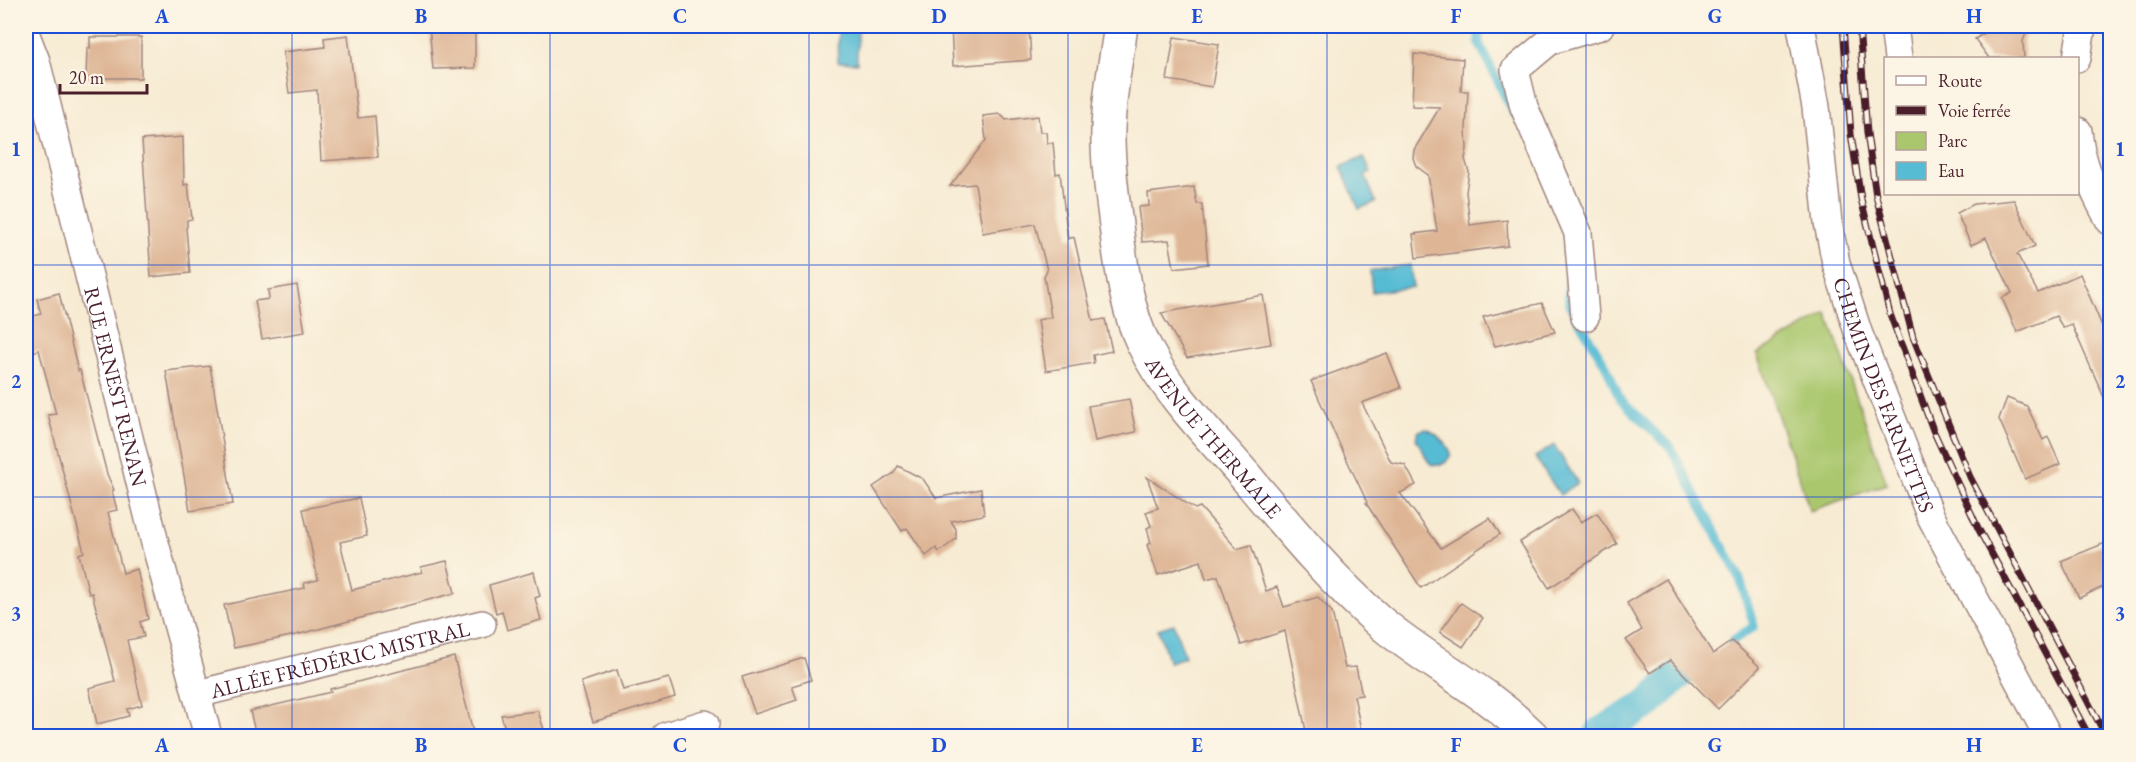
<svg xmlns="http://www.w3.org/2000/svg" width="2136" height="762" font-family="'EB Garamond',serif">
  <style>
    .green { fill: #aac76e; stroke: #7a734c; stroke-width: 1.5 }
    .water { fill: #56bcd4; stroke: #506e80; stroke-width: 1.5 }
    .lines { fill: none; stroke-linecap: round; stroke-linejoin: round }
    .stream { stroke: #56bcd4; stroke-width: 9 }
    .canal { stroke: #56bcd4; stroke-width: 30 }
    .building { fill: #deb696 }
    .minor-casing { stroke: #a0857f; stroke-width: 30 }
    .secondary-casing { stroke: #a0857f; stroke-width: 36 }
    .minor { stroke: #fff; stroke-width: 27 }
    .secondary { stroke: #fff; stroke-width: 33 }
    .rail-casing { stroke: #4a1f2b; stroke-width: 7 }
    .rail { stroke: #fcf5e5; stroke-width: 4.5; stroke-dasharray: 14; stroke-linecap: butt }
    .grid { fill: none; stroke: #1d4ed8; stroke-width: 1.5; stroke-opacity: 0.55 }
    .labels { text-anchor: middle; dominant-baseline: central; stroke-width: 5; stroke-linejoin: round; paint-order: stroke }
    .street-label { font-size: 21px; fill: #4a1f2b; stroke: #fcf5e5 }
    .neatline { fill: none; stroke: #1d4ed8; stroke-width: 2 }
    .grid-label { font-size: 20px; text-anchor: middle; font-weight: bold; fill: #1d4ed8 }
  </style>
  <rect width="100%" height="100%" fill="#fcf5e5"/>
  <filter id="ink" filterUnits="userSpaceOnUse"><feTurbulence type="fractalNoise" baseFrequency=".0167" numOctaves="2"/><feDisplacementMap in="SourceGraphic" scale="12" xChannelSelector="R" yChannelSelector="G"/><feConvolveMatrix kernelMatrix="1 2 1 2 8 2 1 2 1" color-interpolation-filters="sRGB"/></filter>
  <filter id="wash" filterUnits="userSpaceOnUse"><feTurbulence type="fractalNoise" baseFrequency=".008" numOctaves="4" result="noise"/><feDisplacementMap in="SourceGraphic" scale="24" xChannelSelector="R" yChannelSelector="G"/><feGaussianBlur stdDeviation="1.35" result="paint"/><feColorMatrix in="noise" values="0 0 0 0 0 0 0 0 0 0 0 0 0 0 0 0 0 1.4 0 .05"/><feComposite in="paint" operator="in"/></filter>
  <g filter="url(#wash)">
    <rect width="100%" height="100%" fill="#f7ebd3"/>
    <polygon class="green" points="1827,313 1887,484 1810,511 1757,354"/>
    <g class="water">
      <polygon points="838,26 858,26 857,63 838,62"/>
      <polygon points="1364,157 1371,172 1365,175 1376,202 1359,209 1341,167"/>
      <polygon points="1410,265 1413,287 1372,292 1370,271"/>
      <path d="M 1426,429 C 1435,432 1450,445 1451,455 L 1445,463 C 1428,469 1429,462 1423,451 C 1421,446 1418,444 1416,438 L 1419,431 Z"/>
      <polygon points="1554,445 1578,483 1560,495 1535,457"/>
      <polygon points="1174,624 1185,657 1169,662 1158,629"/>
    </g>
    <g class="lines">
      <g class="stream">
        <polyline points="1479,26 1479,43 1514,114"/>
        <polyline points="1569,275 1569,304 1606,366 1620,399 1671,448 1740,579 1754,626 1732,641"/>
      </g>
      <polyline class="canal" points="1598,736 1600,732 1648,704 1682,672"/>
    </g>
    <g id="blocks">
      <g class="building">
        <polygon points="429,26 475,26 475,68 433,69"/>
        <polygon points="951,26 1029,26 1031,60 953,66"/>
        <polygon points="1995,26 2029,26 2023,41 2024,58 1989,58 1975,39"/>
        <polygon points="348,35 358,118 375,116 378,157 321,161 317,90 289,93 283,52 325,47 324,38"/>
        <polygon points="90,37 141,37 141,78 86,78 87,48 90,48"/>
        <polygon points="1174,37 1219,44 1212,87 1167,80"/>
        <polygon points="1414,54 1463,59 1461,91 1468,91 1466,130 1467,149 1465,159 1469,172 1466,192 1470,225 1507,220 1508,246 1416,258 1413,234 1437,231 1428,175 1416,166 1413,158 1414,150 1440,107 1412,106"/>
        <polygon points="1000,114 1006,120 1038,116 1040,132 1046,132 1047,143 1053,143 1056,174 1060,173 1068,239 1074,237 1093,321 1105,319 1112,351 1093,355 1094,363 1046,371 1038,320 1051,317 1044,276 1047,270 1035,224 983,233 975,184 950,186 986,140 983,116"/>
        <polygon points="183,137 184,185 188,184 192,219 187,220 187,227 186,228 190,273 151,277 142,140"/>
        <polygon points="1194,187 1197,204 1202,204 1208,264 1174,268 1169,240 1142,242 1138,207 1149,206 1148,193"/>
        <polygon points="2014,200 2035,246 2017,254 2038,293 2080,274 2102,326 2110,322 2110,411 2072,325 2063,328 2056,316 2017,332 2002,298 2012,293 1986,238 1971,245 1957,213 1974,204"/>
        <polygon points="297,285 305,332 262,339 255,301 269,299 268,290"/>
        <polygon points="59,293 78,371 80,370 107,474 114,490 112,491 117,510 108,512 123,573 137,569 148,619 140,622 144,637 127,640 142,705 127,709 129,716 97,724 89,688 115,681 92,593 89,594 79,554 84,552 48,415 56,414 39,350 26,354 26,318 41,314 37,299"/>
        <polygon points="1263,295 1271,344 1187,358 1161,313"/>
        <polygon points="1542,303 1555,332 1495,346 1483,317"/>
        <polygon points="1387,353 1401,388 1362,403 1391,462 1405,465 1416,485 1400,493 1441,548 1490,518 1500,534 1421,588 1366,503 1367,502 1337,439 1311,381"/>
        <polygon points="210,366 233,504 190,511 166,371"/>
        <polygon points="2007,398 2027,406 2043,440 2048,437 2060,464 2025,479 1999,419"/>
        <polygon points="1129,399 1136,432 1095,441 1088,406"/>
        <polygon points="898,466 923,479 936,498 981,489 984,515 951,521 956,529 956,539 939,552 936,548 926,556 907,528 902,531 873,487 894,473"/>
        <polygon points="1147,477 1195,509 1200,507 1237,549 1251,545 1266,591 1277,587 1284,607 1318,597 1332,612 1345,668 1356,667 1362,695 1354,696 1361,730 1332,736 1307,736 1285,631 1241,645 1218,576 1206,579 1201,561 1158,575 1147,545 1151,543 1147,528 1151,526 1146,512 1158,508"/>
        <polygon points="359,498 367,536 340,542 352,590 422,572 421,567 447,561 455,593 296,635 234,648 224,605 305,588 304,583 318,580 303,509"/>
        <polygon points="1572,509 1581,522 1597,513 1617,544 1549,588 1520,542"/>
        <polygon points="2110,541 2110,584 2079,598 2061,561"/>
        <polygon points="534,572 540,596 535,598 541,620 507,630 502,611 496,613 489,585"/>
        <polygon points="1666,579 1713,654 1732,641 1760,667 1718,709 1670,660 1650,673 1626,640 1642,630 1627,603"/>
        <polygon points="1461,603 1483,618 1463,647 1440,632"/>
        <polygon points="454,657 474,736 356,736 355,730 329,736 256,736 250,711 331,692 330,689"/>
        <polygon points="804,658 811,680 792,686 797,700 755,714 742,677"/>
        <polygon points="617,670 623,690 669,678 675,697 593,722 581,682"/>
        <polygon points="538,711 546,736 507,736 501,715"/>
      </g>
    </g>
  </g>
  <g filter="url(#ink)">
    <use href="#blocks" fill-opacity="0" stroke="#a0857f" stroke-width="1.5"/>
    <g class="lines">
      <defs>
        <g id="minor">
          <path id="s1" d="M 1801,26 L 1816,107 L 1828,223 L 1836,263 L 1858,332 L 1930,515 L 2048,736"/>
          <polyline points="1897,26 1895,34 1898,58"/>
          <path id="s2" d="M 26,35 L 36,61 L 155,543 L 208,736"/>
          <polyline points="2077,58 2082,26"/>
          <path d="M 2078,131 C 2081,164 2094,193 2110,221"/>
          <polyline points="1585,317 1578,233 1524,107 1515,70 1551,40 1600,26"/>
          <path id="s3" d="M 197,694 L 482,624"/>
          <polyline points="666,736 705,724"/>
        </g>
        <g id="secondary">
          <path id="s4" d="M 1121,26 C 1116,60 1109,94 1108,129 C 1107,167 1114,205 1118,242 C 1123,276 1128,312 1143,343 C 1167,394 1215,440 1251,483 C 1292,532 1332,580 1380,622 C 1429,663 1487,691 1532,736"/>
        </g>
      </defs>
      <use href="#minor" class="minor-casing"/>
      <use href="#secondary" class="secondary-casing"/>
      <use href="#minor" class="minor"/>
      <use href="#secondary" class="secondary"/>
      <defs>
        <g id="rail">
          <polyline points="1843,26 1851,134 1861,199 1890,314 1933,430 1978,528 2089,736"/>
          <polyline points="1859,26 1867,133 1876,196 1913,337 1970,477 2106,736"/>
        </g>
      </defs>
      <use href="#rail" class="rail-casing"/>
      <use href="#rail" class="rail"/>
    </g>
  </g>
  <path class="grid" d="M 292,26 L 292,736M 550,26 L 550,736M 809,26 L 809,736M 1068,26 L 1068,736M 1327,26 L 1327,736M 1586,26 L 1586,736M 1844,26 L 1844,736M 26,265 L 2110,265M 26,497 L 2110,497"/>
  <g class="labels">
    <g class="street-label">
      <text stroke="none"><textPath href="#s2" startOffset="363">RUE ERNEST RENAN</textPath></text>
      <text stroke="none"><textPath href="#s1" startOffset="380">CHEMIN DES FARNETTES</textPath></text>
      <text stroke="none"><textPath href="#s4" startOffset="440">AVENUE THERMALE</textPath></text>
      <text stroke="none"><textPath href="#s3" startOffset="147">ALLÉE FRÉDÉRIC MISTRAL</textPath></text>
    </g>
  </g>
  <rect width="2136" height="762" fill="none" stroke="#fcf5e5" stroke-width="66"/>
  <rect x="1884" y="57" width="195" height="138" fill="#fcf5e5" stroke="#b59f9b" stroke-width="1.5"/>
  <rect x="1896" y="76" width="30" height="9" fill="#ffffff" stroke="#b59f9b" stroke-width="1.5"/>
  <text x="1938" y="87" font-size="18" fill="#4a1f2b">Route</text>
  <rect x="1896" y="106" width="30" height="9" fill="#4a1f2b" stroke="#b59f9b" stroke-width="1.5"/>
  <text x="1938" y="117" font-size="18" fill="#4a1f2b">Voie ferrée</text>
  <rect x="1896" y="132" width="30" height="18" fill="#aac76e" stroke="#b59f9b" stroke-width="1.5"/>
  <text x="1938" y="147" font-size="18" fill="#4a1f2b">Parc</text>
  <rect x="1896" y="162" width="30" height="18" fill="#56bcd4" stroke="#b59f9b" stroke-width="1.5"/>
  <text x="1938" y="177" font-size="18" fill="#4a1f2b">Eau</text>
  <path d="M60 84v9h87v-9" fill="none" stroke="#4a1f2b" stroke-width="3"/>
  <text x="69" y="84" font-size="18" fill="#4a1f2b" stroke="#fcf5e5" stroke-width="4.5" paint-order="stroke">20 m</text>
  <rect x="33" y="33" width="2070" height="696" class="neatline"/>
  <g class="grid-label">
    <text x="162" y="23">A</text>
    <text x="421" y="23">B</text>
    <text x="680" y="23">C</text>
    <text x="939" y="23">D</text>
    <text x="1197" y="23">E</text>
    <text x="1456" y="23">F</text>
    <text x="1715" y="23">G</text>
    <text x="1974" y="23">H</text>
    <text x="16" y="156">1</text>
    <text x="2120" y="156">1</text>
    <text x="16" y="388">2</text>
    <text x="2120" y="388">2</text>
    <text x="16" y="620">3</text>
    <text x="2120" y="620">3</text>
    <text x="162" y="752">A</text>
    <text x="421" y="752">B</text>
    <text x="680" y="752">C</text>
    <text x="939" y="752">D</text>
    <text x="1197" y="752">E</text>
    <text x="1456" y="752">F</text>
    <text x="1715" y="752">G</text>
    <text x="1974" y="752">H</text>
  </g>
</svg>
